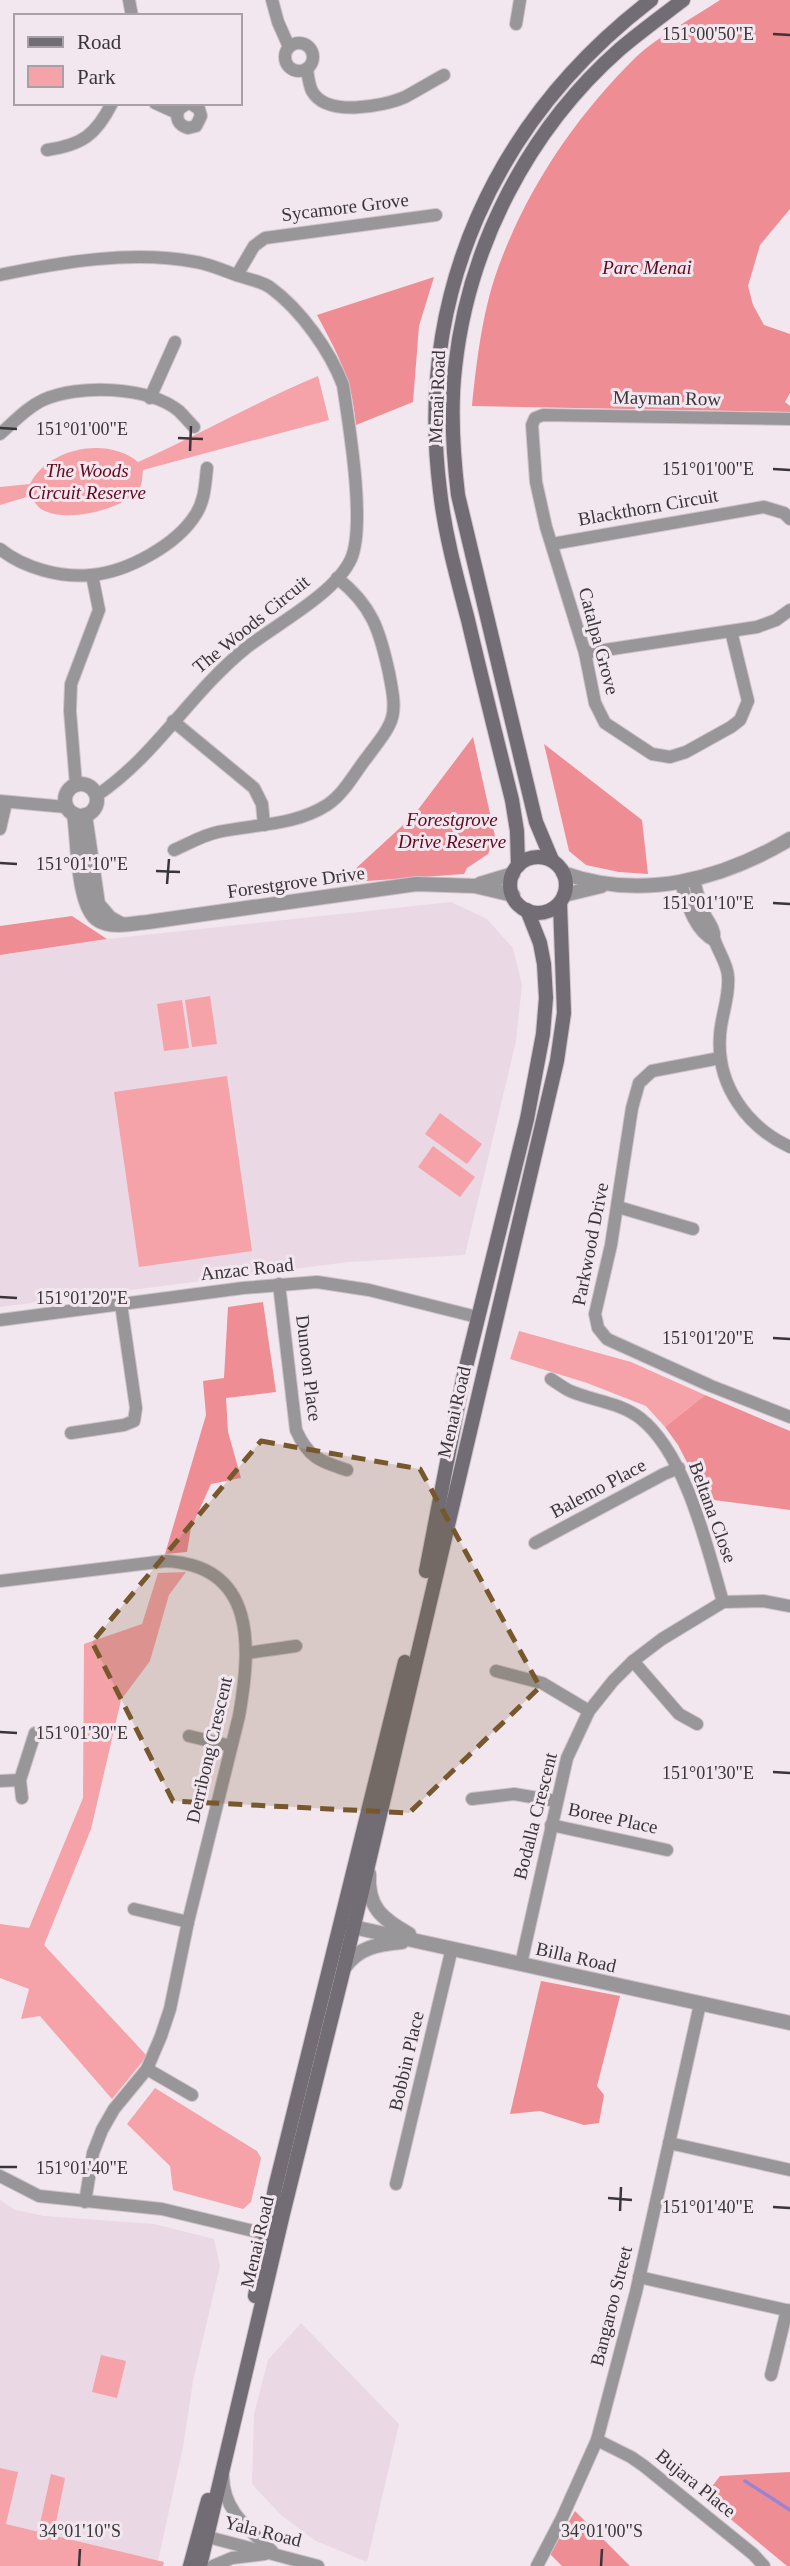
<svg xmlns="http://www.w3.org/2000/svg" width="790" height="2566" font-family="Georgia,serif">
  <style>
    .built { fill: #ead8e5 }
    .green { fill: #f5a2a8 }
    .forest { fill: #ef8d95 }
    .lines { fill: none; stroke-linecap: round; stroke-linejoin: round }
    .stream { stroke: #9983d3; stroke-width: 3.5 }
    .minor-casing { stroke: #cdc3ca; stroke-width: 14 }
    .tertiary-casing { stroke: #cdc3ca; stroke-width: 16 }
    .secondary-casing { stroke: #cdc3ca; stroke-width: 16 }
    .minor { stroke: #99969a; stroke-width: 12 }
    .tertiary { stroke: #99969a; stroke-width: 14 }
    .secondary { stroke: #726d74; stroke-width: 14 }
    .marked { fill: #76582c; fill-opacity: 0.2; stroke: #76582c; stroke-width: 5; stroke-dasharray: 14 9; stroke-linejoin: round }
    .ticks { fill: none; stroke: #393538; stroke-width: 2.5 }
    .labels { text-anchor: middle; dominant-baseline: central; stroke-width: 6; stroke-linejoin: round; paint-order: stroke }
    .street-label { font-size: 19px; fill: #393538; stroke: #f2e7ef }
    .park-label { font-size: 19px; font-style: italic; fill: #62091f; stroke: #f2e7ef }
    .ticks-label { font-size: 18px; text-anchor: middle; fill: #393538; stroke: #f2e7ef; stroke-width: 6; stroke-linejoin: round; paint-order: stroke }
  </style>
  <rect width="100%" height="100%" fill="#f2e7ef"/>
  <g class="built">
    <polygon points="451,902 487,919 513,948 522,985 516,1041 465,1255 348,1262 0,1307 0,955 107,939"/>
    <polygon points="0,2200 16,2210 44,2216 154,2224 214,2239 220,2266 193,2381 183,2447 158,2561 6,2524 17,2472 0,2468"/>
    <polygon points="301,2323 399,2424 367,2562 316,2541 282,2516 252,2484 254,2414 268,2360"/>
  </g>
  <g class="green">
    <path d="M 318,376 L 329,420 L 143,470 C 142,476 143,482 140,487 C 126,510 64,524 41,509 C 37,506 33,500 30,496 L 0,505 L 0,487 L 30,484 C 48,448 107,436 138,462 C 199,435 256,402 318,376 Z"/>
    <polygon points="210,996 217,1044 192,1047 185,1000"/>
    <polygon points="182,1000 189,1048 164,1051 157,1004"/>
    <polygon points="227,1076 252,1251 139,1267 114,1092"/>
    <polygon points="440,1113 482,1144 467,1164 425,1134"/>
    <polygon points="433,1146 475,1177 460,1197 418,1167"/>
    <polygon points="519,1331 631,1362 705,1395 665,1427 646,1406 587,1383 510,1359"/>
    <polygon points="186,1572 169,1595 150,1661 121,1700 91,1829 44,1945 147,2056 112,2099 40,2016 21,2019 29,1989 0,1978 0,1924 29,1928 83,1798 84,1644 142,1624 158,1573"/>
    <polygon points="155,2088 257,2151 261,2158 251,2202 243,2209 173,2190 170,2166 127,2124"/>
    <polygon points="101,2355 126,2361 117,2398 92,2392"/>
    <polygon points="0,2468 18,2472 6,2524 164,2562 163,2566 0,2566"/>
    <polygon points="51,2474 65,2478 54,2532 39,2528"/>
  </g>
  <g class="forest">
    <path d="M 720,0 L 790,0 L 790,209 L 760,245 L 748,286 L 753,305 L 764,325 L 790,334 L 790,393 L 785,402 L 790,406 L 790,412 L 472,406 C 477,357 483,306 501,260 C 530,184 578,114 636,57 C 656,38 696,16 720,0 Z"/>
    <path d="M 434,277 L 419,326 L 413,402 L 356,425 C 352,378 338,355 317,315 Z"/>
    <polygon points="473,737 495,836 488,854 467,868 464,874 340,883 414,815"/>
    <polygon points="544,744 642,820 648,874 619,872 586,865 569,851"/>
    <polygon points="72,916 107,939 0,955 0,926"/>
    <polygon points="263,1302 276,1392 226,1398 228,1432 241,1478 211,1484 191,1528 187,1552 165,1554 206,1415 203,1381 224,1378 228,1307"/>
    <polygon points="705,1395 790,1431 790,1510 706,1499 678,1445 665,1427"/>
    <polygon points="541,1981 620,1996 597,2086 604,2095 599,2123 584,2125 540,2111 510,2114"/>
    <polygon points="790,2472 790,2566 787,2566 704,2497 720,2476"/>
    <polygon points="575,2511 630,2566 562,2566 550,2554"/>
  </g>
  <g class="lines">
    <polyline class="stream" points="745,2481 790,2510"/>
    <defs>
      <g id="minor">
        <polyline points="129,0 132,16"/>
        <polyline points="272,0 278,22 289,47"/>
        <polyline points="516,24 520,0"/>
        <circle cx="299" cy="57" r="14"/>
        <path d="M 307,69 C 308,76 309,85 312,91 C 326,117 382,107 405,97 C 418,90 431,82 444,75"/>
        <polyline points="155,103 177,113"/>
        <path d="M 188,103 L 179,109 C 175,118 178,125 188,128 L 196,126 L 201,116 L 199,109 L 190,103"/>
        <path d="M 47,150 C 82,145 96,135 112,103"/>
        <path d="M 0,275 C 62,262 132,250 196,262 C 209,264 223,270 236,275 C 247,279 262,281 271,288 C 301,310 330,351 343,385 C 349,425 366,525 351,559 C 335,594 275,625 246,648 C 189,694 156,756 96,796"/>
        <polyline points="237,275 254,246 265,238 436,215"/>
        <polyline points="150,398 175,342"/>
        <path d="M 0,434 C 14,422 26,408 43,400 C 78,384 148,386 179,411 C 184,416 189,422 194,427"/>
        <polyline points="552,544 764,507 784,513 790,519"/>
        <path d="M 0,549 C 23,568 61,578 91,575 C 127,572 177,545 196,514 C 205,500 205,484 207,468"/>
        <polyline points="731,631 748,701 740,720 731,727 686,752 670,757 652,754 605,723 595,703 585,653 546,527 536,482 532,425 535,418 543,415 790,419"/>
        <polyline points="585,653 757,627 776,620 790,610"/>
        <polyline points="173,721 254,788 262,804 264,825"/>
        <polyline points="76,785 70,711 71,684 99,610 92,575"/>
        <polyline points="0,801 66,807"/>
        <polyline points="0,829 6,803"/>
        <path d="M 174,850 C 188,844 203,835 218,832 C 255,824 294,826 327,805 C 345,793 355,772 368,756 C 395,720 398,718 389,673 C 380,631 372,605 337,578"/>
        <path d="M 694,880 C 697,891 699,901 703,911 C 706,918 711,924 713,930 C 716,937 712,934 715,941 C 719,953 727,963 728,976 C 730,996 721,1016 720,1035 C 716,1085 747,1127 790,1147"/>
        <path d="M 681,883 C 687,903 694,931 715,941"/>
        <polyline points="720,1058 652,1071 639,1083 632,1108 611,1245 595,1314 598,1328 607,1339 711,1386 790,1417"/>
        <polyline points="618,1207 693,1229"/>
        <path d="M 279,1284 L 296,1430 C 308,1457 319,1461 347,1470"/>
        <polyline points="0,1320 243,1288 317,1282 369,1290 477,1317"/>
        <path d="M 551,1379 C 557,1383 564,1388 570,1391 C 593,1401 619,1402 640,1418 C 686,1454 707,1547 723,1602"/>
        <polyline points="71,1433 124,1425 134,1421 136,1408 121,1304"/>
        <polyline points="535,1543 664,1474 679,1468"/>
        <path d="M 0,1581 L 166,1561 C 257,1566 251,1648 239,1716 L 188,1922 L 170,2009 L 161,2036 L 147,2069 L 114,2109 L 102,2130 L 93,2153 L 85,2202"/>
        <polyline points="247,1653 296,1646"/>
        <polyline points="633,1661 679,1714 697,1724"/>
        <polyline points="496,1671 542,1683 589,1711"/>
        <polyline points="189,1736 231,1746"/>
        <polyline points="0,1781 20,1780"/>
        <polyline points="22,1798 20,1780 35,1733"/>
        <polyline points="472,1799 514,1794 556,1801"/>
        <polyline points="551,1825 667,1850"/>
        <polyline points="134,1909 188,1922"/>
        <polyline points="521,1964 567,1758 589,1711 613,1681 633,1661 662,1639 723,1602 763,1601 790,1606"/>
        <polyline points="147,2069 192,2095"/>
        <polyline points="669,2143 790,2170"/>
        <polyline points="0,2176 39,2196 162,2209 266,2234"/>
        <polyline points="396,2184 452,1948"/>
        <polyline points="639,2277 790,2311"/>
        <polyline points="771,2375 787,2310"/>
        <polyline points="597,2440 631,2457 644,2466 753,2554 764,2566"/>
        <path d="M 223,2476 C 223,2511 249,2529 272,2551"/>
        <polyline points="208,2537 318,2566"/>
        <polyline points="213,2566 232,2558 265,2554"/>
        <polyline points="537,2566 562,2518 597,2440 636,2292 700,2004"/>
      </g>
      <g id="tertiary">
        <circle cx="81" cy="800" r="16"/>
        <path d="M 74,814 C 78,838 77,908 98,920 C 112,929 133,923 148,922 L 416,884 L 475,886 L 513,895"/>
        <polyline points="85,815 98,904 110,918 121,924"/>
        <path d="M 563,873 C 641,901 721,880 790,839"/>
        <polyline points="480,884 513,874"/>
        <polyline points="564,895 601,886"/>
        <path d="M 369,1874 C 367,1907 382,1919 409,1934"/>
        <polyline points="353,1927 790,2023"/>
        <path d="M 344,1968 C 358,1947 379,1944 402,1942"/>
      </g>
      <g id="secondary">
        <circle cx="538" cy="885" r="28"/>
        <path d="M 552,860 L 536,822 L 458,495 C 453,453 450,411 455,368 C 468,247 528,130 620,49 C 640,32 662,16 683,0"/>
        <path d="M 518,866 L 517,831 L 512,800 C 497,740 482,680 468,620 C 457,578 445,535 440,491 C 415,294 495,120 651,0"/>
        <polyline points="426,1571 463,1379 527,1119 543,1034 546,998 544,964 540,943 527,910"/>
        <polyline points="255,2296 275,2188 405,1662"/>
        <polyline points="190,2566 208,2500"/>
        <polyline points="200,2566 283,2214 344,1968 557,1061 564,1013 560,903"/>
      </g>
    </defs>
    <use href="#minor" class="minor-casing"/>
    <use href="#tertiary" class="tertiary-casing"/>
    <use href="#secondary" class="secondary-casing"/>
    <use href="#minor" class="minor"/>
    <use href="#tertiary" class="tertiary"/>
    <use href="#secondary" class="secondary"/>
  </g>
  <path class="marked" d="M 261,1441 L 420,1469 L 540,1687 L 409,1813 L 173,1801 L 92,1642 Z"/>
  <path class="ticks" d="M 773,34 L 790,35M 0,428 L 17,429M 178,438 L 203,439M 190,451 L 191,426M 773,469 L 790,470M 0,863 L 17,864M 156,871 L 180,872M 167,884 L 169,859M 773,903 L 790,904M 0,1297 L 17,1298M 773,1338 L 790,1339M 0,1732 L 17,1733M 773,1772 L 790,1773M 0,2167 L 17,2167M 608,2198 L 632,2200M 773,2207 L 790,2208M 620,2211 L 621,2187M 79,2566 L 80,2549M 601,2566 L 602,2549"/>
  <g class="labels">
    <g class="street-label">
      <text transform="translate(345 207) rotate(-7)">Sycamore Grove</text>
      <text transform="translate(437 397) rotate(-88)">Menai Road</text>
      <text transform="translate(667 398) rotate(1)">Mayman Row</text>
      <text transform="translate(648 507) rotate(-10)">Blackthorn Circuit</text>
      <text transform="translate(251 624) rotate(-39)">The Woods Circuit</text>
      <text transform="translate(599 641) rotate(75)">Catalpa Grove</text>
      <text transform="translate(296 882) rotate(-8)">Forestgrove Drive</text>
      <text transform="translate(590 1244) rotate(-79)">Parkwood Drive</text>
      <text transform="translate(247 1269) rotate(-6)">Anzac Road</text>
      <text transform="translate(309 1368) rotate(83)">Dunoon Place</text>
      <text transform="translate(454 1412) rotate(-77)">Menai Road</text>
      <text transform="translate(598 1488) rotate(-28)">Balemo Place</text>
      <text transform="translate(713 1512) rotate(70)">Beltana Close</text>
      <text transform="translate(209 1750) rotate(-77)">Derribong Crescent</text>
      <text transform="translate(535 1816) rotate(-76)">Bodalla Crescent</text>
      <text transform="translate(613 1818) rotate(12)">Boree Place</text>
      <text transform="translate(576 1957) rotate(13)">Billa Road</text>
      <text transform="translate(406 2061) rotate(-77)">Bobbin Place</text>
      <text transform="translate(257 2242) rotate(-77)">Menai Road</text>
      <text transform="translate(611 2306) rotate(-76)">Bangaroo Street</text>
      <text transform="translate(696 2483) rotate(39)">Bujara Place</text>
      <text transform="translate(263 2531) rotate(14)">Yala Road</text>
    </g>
    <g class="park-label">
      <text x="647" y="267">Parc Menai</text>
      <text x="87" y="470">The Woods<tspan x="87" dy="22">Circuit Reserve</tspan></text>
      <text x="452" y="819">Forestgrove<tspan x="452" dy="22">Drive Reserve</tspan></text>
    </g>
  </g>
  <g class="ticks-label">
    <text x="708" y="40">151°00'50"E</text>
    <text x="82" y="435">151°01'00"E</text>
    <text x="708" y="475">151°01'00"E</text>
    <text x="82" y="870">151°01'10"E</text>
    <text x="708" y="909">151°01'10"E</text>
    <text x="82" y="1304">151°01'20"E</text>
    <text x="708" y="1344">151°01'20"E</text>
    <text x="82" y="1739">151°01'30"E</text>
    <text x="708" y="1779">151°01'30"E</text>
    <text x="82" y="2174">151°01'40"E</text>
    <text x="708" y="2213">151°01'40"E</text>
    <text x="80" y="2537">34°01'10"S</text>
    <text x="602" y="2537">34°01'00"S</text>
  </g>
  <rect x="14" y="14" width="228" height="91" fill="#f2e7ef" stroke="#a8a0a6" stroke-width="2"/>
  <rect x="28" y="37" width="35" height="10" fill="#726d74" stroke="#a8a0a6" stroke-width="2"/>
  <text x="77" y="49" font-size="21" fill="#393538">Road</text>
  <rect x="28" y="66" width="35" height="21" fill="#f5a2a8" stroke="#a8a0a6" stroke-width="2"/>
  <text x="77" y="84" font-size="21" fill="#393538">Park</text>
</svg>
